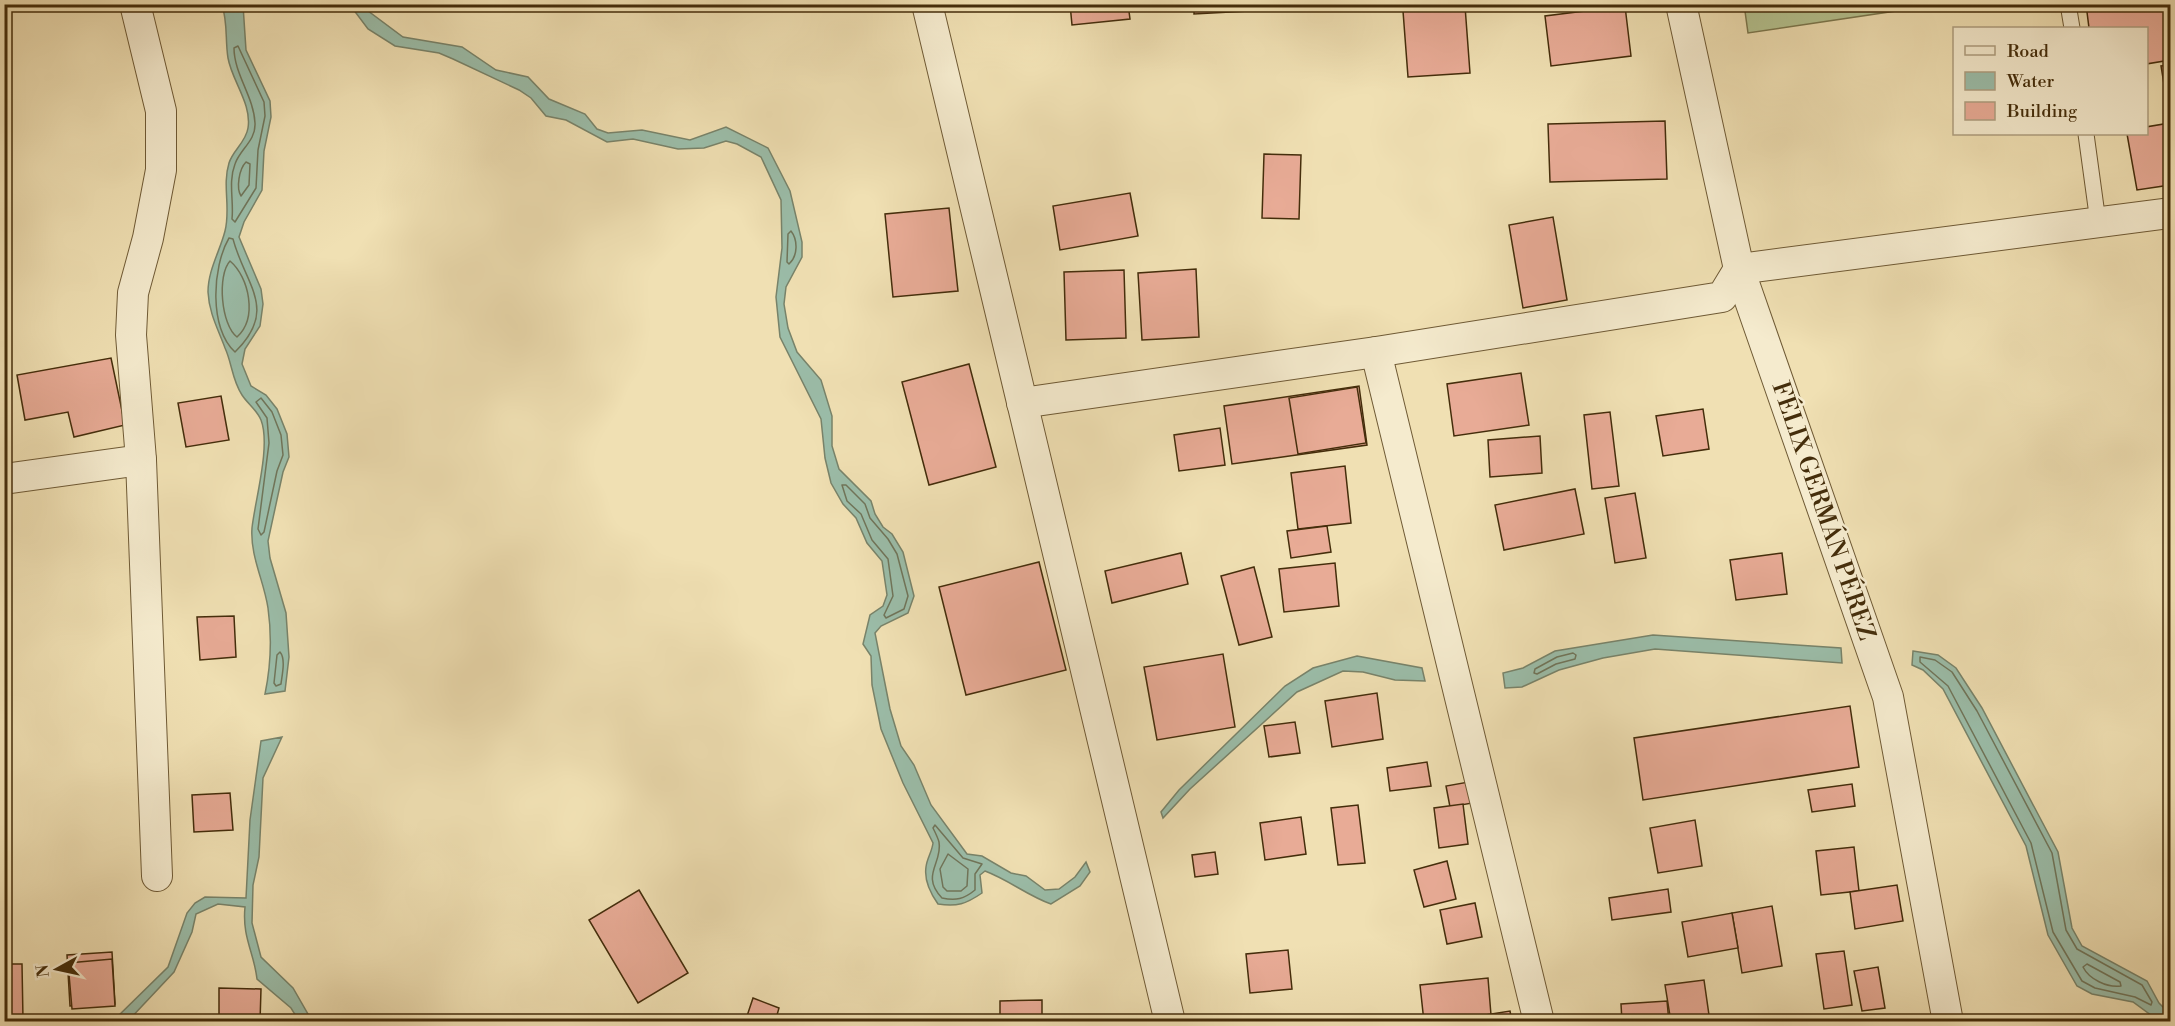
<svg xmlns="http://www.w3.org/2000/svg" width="2175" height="1026" font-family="'Libre Bodoni',serif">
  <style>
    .green { fill: #b5c390; stroke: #7c784e; stroke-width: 1.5 }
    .water { fill: #9bbda9; stroke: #78836a; stroke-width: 1.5 }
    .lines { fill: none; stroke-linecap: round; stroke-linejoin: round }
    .shore { stroke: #70755a; stroke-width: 1.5 }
    .building { fill: #e8ab96; stroke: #442d0b; stroke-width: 1.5 }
    .lane-casing { stroke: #6f5a35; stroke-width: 17 }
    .street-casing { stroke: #6f5a35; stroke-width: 32 }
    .lane { stroke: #f5ebce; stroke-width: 15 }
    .street { stroke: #f5ebce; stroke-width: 30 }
    .labels { text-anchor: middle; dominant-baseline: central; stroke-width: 5; stroke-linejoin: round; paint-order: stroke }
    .street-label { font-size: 24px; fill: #442d0b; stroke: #f5ebce }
  </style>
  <rect width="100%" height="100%" fill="#f0e0b3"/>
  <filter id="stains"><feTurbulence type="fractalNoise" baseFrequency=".00333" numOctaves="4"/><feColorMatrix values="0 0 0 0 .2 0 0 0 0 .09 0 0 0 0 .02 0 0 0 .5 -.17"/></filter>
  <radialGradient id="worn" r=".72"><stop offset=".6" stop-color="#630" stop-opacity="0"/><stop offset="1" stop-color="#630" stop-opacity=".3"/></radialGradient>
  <polygon class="green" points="1744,4 1936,4 1936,5 1748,33"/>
  <g class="water">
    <path d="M 222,5 L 243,5 L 246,50 L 270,101 L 271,117 L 264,151 L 262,190 L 244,222 L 239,237 L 261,289 L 263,304 L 260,326 L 245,349 L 242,364 L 251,386 L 266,395 L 277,409 L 287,434 L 289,457 L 283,472 L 268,541 L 270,558 L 286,613 L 289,657 L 285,691 L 265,694 C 271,665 272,637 268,608 C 264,581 250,556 252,528 C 255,500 271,446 261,420 C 257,410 247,403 242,395 C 232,380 232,363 225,348 C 218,329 209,313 208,292 C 208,270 220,251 225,231 C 231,208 222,186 229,163 C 233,150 246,142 248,128 C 252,104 232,81 228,58 C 225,40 228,23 222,5 Z"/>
    <path d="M 350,5 L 360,5 L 403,37 L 462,47 L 496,70 L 528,77 L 549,99 L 585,114 L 597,129 L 608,133 L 642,130 L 690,140 L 726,127 L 768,148 L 790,191 L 802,242 L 802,257 L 786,287 L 784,304 L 788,328 L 797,352 L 821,380 L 832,416 L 832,446 L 839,469 L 871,501 L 875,514 L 883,527 L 892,534 L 903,552 L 914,596 L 908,613 L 881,626 L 875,633 L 890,709 L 901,746 L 914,765 L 931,805 L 967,854 L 982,856 L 1011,873 L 1026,876 L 1045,890 L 1059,889 L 1075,877 L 1086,862 L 1090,872 L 1080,886 L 1051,904 C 1028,896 1009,880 985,871 L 980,875 L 982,893 C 966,904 957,907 938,904 C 931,894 924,880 926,867 C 927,858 932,852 933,843 L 903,783 L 881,729 L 872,685 L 871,656 L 863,644 L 870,615 L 883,606 L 887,595 L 882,561 L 867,543 L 856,518 L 843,504 L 831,483 L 825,458 L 821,419 L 780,337 L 776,297 L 782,248 L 781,200 L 761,157 L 737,144 L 726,141 L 704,148 L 678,149 L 633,139 L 607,142 L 566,120 L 546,116 L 531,98 L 519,90 L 453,59 L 439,53 L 395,46 L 368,29 Z"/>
    <polygon points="1653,635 1841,648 1842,663 1655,649 1603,658 1559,670 1522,687 1505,688 1503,673 1523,668 1555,651"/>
    <polygon points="1913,651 1938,655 1956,668 1982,708 2058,852 2072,928 2082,946 2147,981 2159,1003 2170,1014 2170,1021 2159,1021 2133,1002 2092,994 2077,986 2048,935 2026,846 1943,689 1923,670 1912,665"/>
    <polygon points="1357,656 1422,668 1425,681 1395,680 1363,672 1343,671 1297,692 1190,789 1163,818 1161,812 1179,790 1285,686 1313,668"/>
    <path d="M 282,737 L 263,778 L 259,857 L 253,885 L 252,923 L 261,957 L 293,988 L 312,1021 L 299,1021 L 291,1008 L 257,979 C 254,952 242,938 245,907 L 218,904 L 196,914 L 192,932 L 174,972 L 128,1021 L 113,1021 L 168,967 L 187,913 L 195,903 L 205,897 L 246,898 L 250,820 L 261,741 Z"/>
  </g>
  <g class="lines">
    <g class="shore">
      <path d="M 238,46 L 264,102 L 265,116 L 258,150 L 256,188 L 235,222 L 232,219 C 234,201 228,182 235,164 C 240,149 256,141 255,123 C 254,97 234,74 234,48 Z"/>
      <path d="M 246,162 L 250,164 L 249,185 L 241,196 C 236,188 239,169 246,162 Z"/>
      <path d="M 791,231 C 798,240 798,256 789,264 L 787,262 L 788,234 Z"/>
      <path d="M 229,238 L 233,239 C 245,285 279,309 235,352 C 209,329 212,267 229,238 Z"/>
      <path d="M 230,261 C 249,277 258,318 237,337 C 221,325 217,275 230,261 Z"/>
      <polygon points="261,398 272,412 281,435 283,455 277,471 264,532 261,535 258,529 269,443 267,418 256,402"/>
      <polygon points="842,485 846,485 865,504 870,518 888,539 897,554 908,596 904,609 886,618 884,615 893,596 888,559 872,540 861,514 847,501"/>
      <path d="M 280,652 C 286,659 282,675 281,684 L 276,686 L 274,683 L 277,655 Z"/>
      <polygon points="1573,653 1576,655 1575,659 1556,664 1537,674 1534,673 1535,669 1557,657"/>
      <polygon points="1920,657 1935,660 1952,672 1977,711 2052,853 2066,930 2077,949 2142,985 2152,1002 2151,1005 2135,997 2095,988 2082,981 2053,932 2031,843 1948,686 1920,662"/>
      <path d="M 935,825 L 963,858 L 982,864 L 975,874 L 975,890 C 964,899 956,901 942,898 C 920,875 943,863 939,842 C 938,838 935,832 933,828 Z"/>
      <polygon points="948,854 968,869 967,886 961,891 947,891 943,887 940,869"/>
      <path d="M 2087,964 L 2120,982 L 2121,986 C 2107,988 2089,979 2083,967 Z"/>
    </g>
  </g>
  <g class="building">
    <polygon points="1070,4 1128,4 1130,19 1072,25"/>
    <polygon points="1194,4 1267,4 1267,10 1194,14"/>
    <polygon points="2086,4 2170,4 2170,60 2146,64 2146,28 2089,28"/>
    <polygon points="1465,6 1470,73 1408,77 1403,11"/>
    <polygon points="1625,6 1631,56 1551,66 1545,16"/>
    <polygon points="2170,65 2170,121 2161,66"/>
    <polygon points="1665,121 1667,179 1550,182 1548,124"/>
    <polygon points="2170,123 2170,185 2137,190 2127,134 2146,134 2146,127"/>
    <polygon points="1264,154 1301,155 1299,219 1262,218"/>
    <polygon points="1130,193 1138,236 1060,250 1053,206"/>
    <polygon points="949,208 958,291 893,297 885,214"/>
    <polygon points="1553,217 1567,300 1523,308 1509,225"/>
    <polygon points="1196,269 1199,337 1142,340 1138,273"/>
    <polygon points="1124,270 1126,338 1066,340 1064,272"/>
    <polygon points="111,358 125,425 74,437 68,412 25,420 17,375"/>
    <polygon points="969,364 996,467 929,485 902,382"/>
    <polygon points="1521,373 1529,425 1454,436 1447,384"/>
    <polygon points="1359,386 1367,445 1232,464 1224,406"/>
    <polygon points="1357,387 1366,443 1298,454 1289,398"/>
    <polygon points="221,396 229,440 186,447 178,403"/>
    <polygon points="1703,409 1709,449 1663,456 1656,416"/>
    <polygon points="1610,412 1619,486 1592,489 1584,415"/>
    <polygon points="1220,428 1225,465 1179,471 1174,435"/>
    <polygon points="1540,436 1542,473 1490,477 1488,440"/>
    <polygon points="1345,466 1351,523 1298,529 1291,473"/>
    <polygon points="1575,489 1584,534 1504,550 1495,505"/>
    <polygon points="1635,493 1646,558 1615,563 1605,498"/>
    <polygon points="1327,526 1331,552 1291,558 1287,531"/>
    <polygon points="1181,553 1188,584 1112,603 1105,571"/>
    <polygon points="1782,553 1787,594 1736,600 1730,560"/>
    <polygon points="1039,562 1066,670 966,695 939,587"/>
    <polygon points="1335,563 1339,606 1284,612 1279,569"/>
    <polygon points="1254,567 1272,637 1239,645 1221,576"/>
    <polygon points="234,616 236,657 200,660 197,617"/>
    <polygon points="1223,654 1235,727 1157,740 1144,667"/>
    <polygon points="1377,693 1383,739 1332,747 1325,701"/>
    <polygon points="1850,706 1859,767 1643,800 1634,738"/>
    <polygon points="1295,722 1300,753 1269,757 1264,726"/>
    <polygon points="1427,762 1431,786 1390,791 1387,768"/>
    <polygon points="1474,781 1478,802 1450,807 1446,786"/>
    <polygon points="1852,784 1855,806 1812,812 1808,790"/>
    <polygon points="230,793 233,830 194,832 192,795"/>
    <polygon points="1463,804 1468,844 1439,848 1434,808"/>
    <polygon points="1358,805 1365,863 1338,865 1331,808"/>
    <polygon points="1301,817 1306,854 1265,860 1260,823"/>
    <polygon points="1695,820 1702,866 1658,873 1650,828"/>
    <polygon points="1854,847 1859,891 1821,895 1816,851"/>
    <polygon points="1215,852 1218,874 1195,877 1192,855"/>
    <polygon points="1447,861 1456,899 1424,907 1414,870"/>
    <polygon points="1897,885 1903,921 1855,929 1850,892"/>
    <polygon points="1668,889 1671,912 1612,920 1609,898"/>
    <polygon points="639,890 688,973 638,1003 589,920"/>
    <polygon points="1475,903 1482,937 1447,944 1440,910"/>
    <polygon points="1772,906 1782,966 1742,973 1732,913"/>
    <polygon points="1732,913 1738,948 1688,957 1682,922"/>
    <polygon points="1288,950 1292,989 1250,993 1246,954"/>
    <polygon points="1844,951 1852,1005 1824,1009 1816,954"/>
    <polygon points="112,952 115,1004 70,1006 67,955"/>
    <polygon points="112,959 115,1006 72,1009 68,963"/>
    <polygon points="4,964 22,964 23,1019 4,1019"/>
    <polygon points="1878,967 1885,1008 1862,1011 1854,971"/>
    <polygon points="1488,978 1491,1015 1424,1022 1420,985"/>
    <polygon points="1704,980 1710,1022 1671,1022 1665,985"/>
    <polygon points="219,988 261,989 260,1022 219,1022"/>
    <polygon points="753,998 779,1008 775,1022 745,1022"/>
    <polygon points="1042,1000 1042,1022 1000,1022 1000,1001"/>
    <polygon points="1667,1001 1669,1022 1622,1022 1621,1004"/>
    <polygon points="1510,1011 1512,1022 1447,1022 1447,1021"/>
  </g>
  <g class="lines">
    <defs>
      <g id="lane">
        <polyline points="2068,4 2072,28"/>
        <polyline points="2086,134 2098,222"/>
      </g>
      <g id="street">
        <polyline points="135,4 161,111 161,170 148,238 133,293 131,335 141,460 157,876"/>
        <polyline points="927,4 1170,1022"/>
        <polyline points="1681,4 1739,269 1888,697 1948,1022"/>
        <polyline points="1376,352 1539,1022"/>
        <polyline points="1022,403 1376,352 1722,297 1739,269 2170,213"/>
        <polyline points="4,479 141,460"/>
      </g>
    </defs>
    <use href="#lane" class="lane-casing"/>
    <use href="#street" class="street-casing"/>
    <use href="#lane" class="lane"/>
    <use href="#street" class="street"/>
  </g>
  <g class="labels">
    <g class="street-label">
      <text transform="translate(1823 511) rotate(71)">FÉLIX GERMÁN PÉREZ</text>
    </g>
  </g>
  <rect width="2175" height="1026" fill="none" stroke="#f0e0b3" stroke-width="24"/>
  <rect x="6" y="6" width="2163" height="1014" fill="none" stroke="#442d0b" stroke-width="3"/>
  <rect x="12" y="12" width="2151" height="1002" fill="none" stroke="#442d0b" stroke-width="1.5"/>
  <rect x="1953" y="27" width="195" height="108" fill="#f5ebce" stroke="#ae9f80" stroke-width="1.5"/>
  <rect x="1965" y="46" width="30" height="9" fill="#f5ebce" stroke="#ae9f80" stroke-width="1.5"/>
  <text x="2007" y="57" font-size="18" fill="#442d0b">Road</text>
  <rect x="1965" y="72" width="30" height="18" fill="#9bbda9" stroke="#ae9f80" stroke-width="1.5"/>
  <text x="2007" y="87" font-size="18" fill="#442d0b">Water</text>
  <rect x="1965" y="102" width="30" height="18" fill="#e8ab96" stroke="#ae9f80" stroke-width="1.5"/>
  <text x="2007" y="117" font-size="18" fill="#442d0b">Building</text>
  <g transform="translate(57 969) rotate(262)" stroke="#f5ebce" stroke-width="4.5" paint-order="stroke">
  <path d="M0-4.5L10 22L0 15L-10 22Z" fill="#442d0b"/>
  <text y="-9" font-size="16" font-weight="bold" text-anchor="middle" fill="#442d0b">N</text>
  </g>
  <rect width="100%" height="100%" filter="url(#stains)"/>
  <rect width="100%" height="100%" fill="url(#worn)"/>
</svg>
